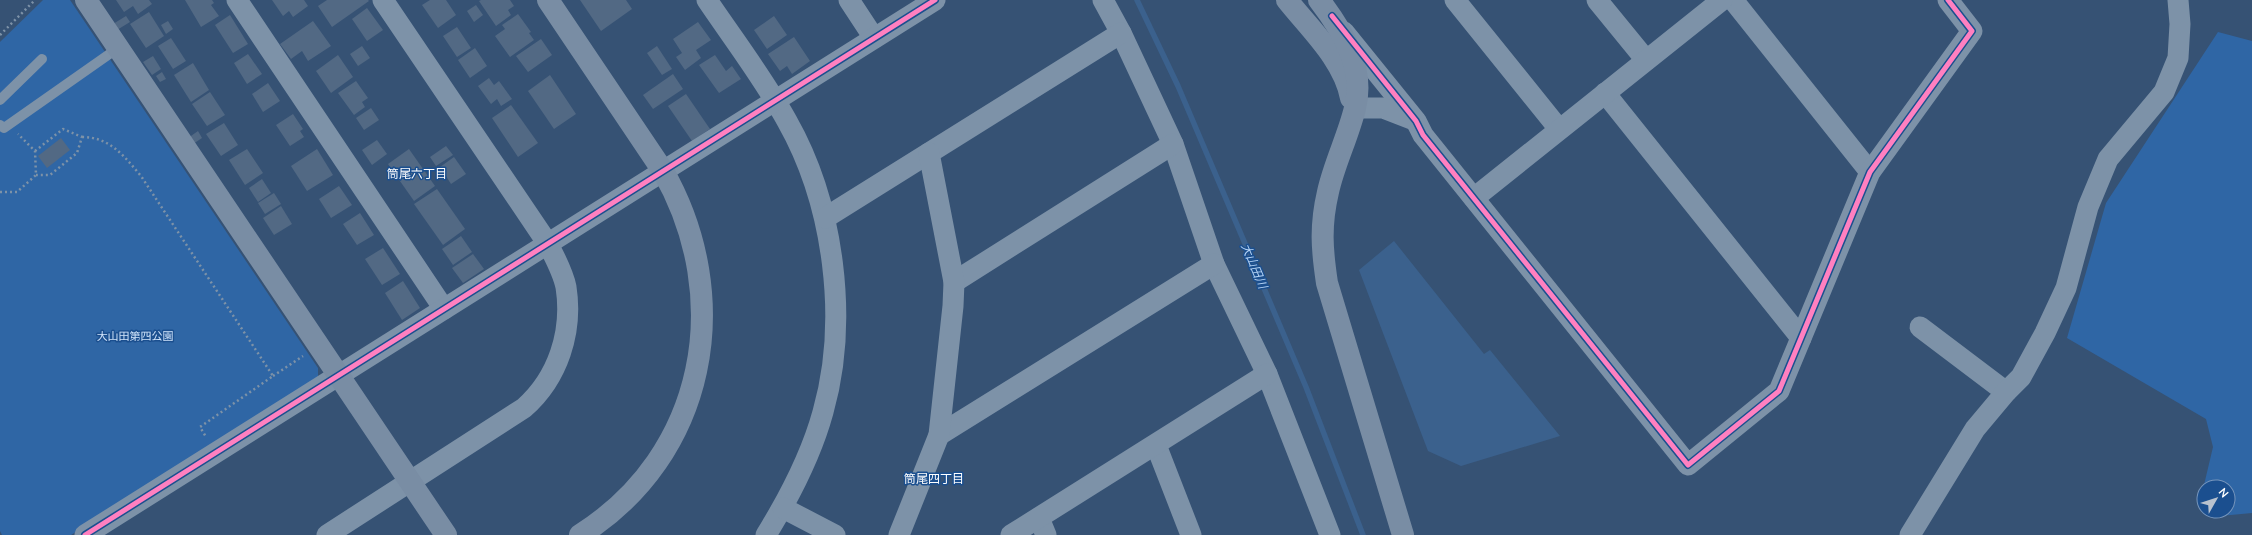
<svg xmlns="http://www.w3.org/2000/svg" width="2252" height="535" font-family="'Nunito Sans','Noto Sans JP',sans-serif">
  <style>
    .green { fill: #2f66a5 }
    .water { fill: #3b618d }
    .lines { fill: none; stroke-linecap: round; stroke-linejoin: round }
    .stream { stroke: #3b618d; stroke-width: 5.5 }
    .building { fill: #526984 }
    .path { stroke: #7d92a8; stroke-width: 2.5; stroke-dasharray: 2 3; stroke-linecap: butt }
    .lane { stroke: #7d92a8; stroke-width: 10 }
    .street { stroke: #7d92a8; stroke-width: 21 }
    .secondary { stroke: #798da4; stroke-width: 22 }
    .cycleway-casing { stroke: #1b4f8f; stroke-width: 8 }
    .cycleway { stroke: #ff80c0; stroke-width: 5 }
    .labels { text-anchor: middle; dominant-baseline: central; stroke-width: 3; stroke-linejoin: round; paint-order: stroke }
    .park-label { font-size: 11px; fill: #cfe3fa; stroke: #1b4f8f }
    .neighbourhood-label { font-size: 12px; fill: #fff; stroke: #1b4f8f }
    .water-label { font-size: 12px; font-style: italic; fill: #b5d3f5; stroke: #1b4f8f }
  </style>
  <rect width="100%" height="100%" fill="#365274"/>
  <g class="green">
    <polygon points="43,0 70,0 318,368 318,378 71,535 2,535 0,531 0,42"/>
    <polygon points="2218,32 2252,41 2252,513 2220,516 2218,511 2228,511 2228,487 2205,487 2204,485 2213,447 2206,419 2067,338 2106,203"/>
  </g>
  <polygon class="water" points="1394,241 1484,354 1490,350 1560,436 1461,466 1428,451 1359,270"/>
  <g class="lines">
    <polyline class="stream" points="1137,0 1178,86 1306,387 1363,535"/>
  </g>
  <g class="building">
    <polygon points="116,0 149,0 152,4 138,14 133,6 124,12"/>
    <polygon points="185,0 212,0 214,3 211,5 219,16 201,27"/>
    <polygon points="272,0 304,0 308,6 293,17 289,11 283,16"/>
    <polygon points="327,0 368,0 369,1 332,27 318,6"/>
    <polygon points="430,0 446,0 456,15 438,28 422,5"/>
    <polygon points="481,0 510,0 514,6 508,10 511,15 496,26 479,1"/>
    <polygon points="580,0 626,0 632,9 601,31"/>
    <polygon points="476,5 483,15 474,22 467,11"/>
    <polygon points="367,8 383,30 367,41 352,19"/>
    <polygon points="149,12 164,36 146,48 130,24"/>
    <polygon points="518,14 531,32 529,33 534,40 510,57 495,36 505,29 502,25"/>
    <polygon points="230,15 248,44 233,53 215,25"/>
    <polygon points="126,16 130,22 117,30 113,24"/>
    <polygon points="774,16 787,35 767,49 754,30"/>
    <polygon points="168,21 173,29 166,34 161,25"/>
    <polygon points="313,21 331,46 308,61 302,51 291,59 280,44"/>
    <polygon points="698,22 711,40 696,50 701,58 685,70 676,57 682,53 673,39"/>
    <polygon points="457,27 471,48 457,57 443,36"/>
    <polygon points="794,37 810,61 792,74 787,66 780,71 768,54"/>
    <polygon points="171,38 186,61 173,69 158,46"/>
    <polygon points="541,39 552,55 528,72 516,56"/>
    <polygon points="362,46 370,58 358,66 350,54"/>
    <polygon points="657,46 672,69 662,75 647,53"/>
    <polygon points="475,48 487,66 470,78 458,60"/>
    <polygon points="248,54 262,74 247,84 234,63"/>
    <polygon points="338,55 353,77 331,93 316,71"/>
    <polygon points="715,55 726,71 732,66 741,79 719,93 699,65"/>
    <polygon points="153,56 161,69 152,75 143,62"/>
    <polygon points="193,63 209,90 191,102 174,75"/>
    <polygon points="162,72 166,79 160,82 156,76"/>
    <polygon points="673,74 683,89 653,109 643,95"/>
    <polygon points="550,75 576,114 554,129 528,91"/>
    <polygon points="489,78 494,85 499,81 512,99 501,106 497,99 491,104 478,86"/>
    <polygon points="356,81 368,98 362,102 365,107 354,115 338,93"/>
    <polygon points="268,83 280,101 263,112 252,94"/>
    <polygon points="210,92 225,115 207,126 192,104"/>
    <polygon points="686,94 710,129 692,141 668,106"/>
    <polygon points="511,105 538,143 518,157 492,118"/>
    <polygon points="371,108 379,120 364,130 356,118"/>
    <polygon points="293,114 303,129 300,131 304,137 290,146 276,125"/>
    <polygon points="224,123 238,145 221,156 206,134"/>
    <polygon points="198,131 202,138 193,144 188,138"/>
    <polygon points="61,138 70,150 47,168 38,156"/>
    <polygon points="377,140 387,154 372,165 362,150"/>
    <polygon points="446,146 453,155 436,166 430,157"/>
    <polygon points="247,149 263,173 245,185 229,160"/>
    <polygon points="317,149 333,175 307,191 291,166"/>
    <polygon points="409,149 435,186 414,201 388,164"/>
    <polygon points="454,157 466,174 451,184 440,167"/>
    <polygon points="262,179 271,193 258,202 249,188"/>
    <polygon points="339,186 352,205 331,218 319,199"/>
    <polygon points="437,189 465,229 443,245 414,204"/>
    <polygon points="274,193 281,204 265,214 258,203"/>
    <polygon points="281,206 292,224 274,235 263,218"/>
    <polygon points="360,213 374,235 357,245 343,224"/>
    <polygon points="461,236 472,252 453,265 442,249"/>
    <polygon points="383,248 400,274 382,285 365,259"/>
    <polygon points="473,254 484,269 463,283 452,268"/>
    <polygon points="403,281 420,308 402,320 385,293"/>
  </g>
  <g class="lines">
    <g class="path">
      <polyline points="0,35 35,0"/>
      <path d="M 82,137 C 110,137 124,156 141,176 L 273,376 L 200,427 L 206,437"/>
      <polyline points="35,151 63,129 82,137 77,153 50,175 36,175"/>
      <polyline points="0,192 17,192 36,175 35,151 18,134"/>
      <polyline points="273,376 303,356"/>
    </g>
    <g class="lane">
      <polyline points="0,100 42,59"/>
      <polyline points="0,125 4,128 118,48"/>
    </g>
    <g class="street">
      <polyline points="237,0 444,309"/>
      <path d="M 707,0 C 734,40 764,79 787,121 C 834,204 849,320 823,412 C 811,456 790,496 766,535"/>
      <polyline points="849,0 874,38"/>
      <polyline points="1103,0 1121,33 1173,144 1214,264 1267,374 1330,535"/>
      <polyline points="1455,0 1559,129"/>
      <polyline points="1597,0 1646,60"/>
      <polyline points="1733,0 1870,172"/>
      <polyline points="1344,32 1416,121 1423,135 1688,465 1779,391 1870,172 1972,31 1948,0"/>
      <polyline points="1605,93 1801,338"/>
      <polyline points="1355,108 1383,108 1414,120"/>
      <polyline points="1474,198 1722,0"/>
      <polyline points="825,218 1121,33"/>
      <polyline points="954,282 1173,144"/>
      <polyline points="1920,327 2006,392"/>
      <polyline points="939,435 1214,264"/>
      <polyline points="1156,445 1191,535"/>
      <polyline points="783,508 835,535"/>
      <polyline points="1039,518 1046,535"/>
      <polyline points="85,535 935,0"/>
      <path d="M 327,535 L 524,408 C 558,378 573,332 566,287 C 563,272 555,258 548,244 L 383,0"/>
      <polyline points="899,535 939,435 953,306 954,282 929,153"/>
      <polyline points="1011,535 1267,374"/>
      <polyline points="1910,535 1975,429 2006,392 2021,377 2045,333 2066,288 2088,207 2108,159 2164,92 2178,58 2180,24 2178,0"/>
    </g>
    <g class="secondary">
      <polyline points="86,0 446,535"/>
      <path d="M 548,0 L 663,171 C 735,298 707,455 580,535"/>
      <path d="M 1287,0 C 1310,29 1344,60 1351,98"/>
      <path d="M 1319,0 C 1343,31 1365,68 1355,108 C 1348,137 1334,164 1328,192 C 1320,226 1322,250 1327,283 L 1403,535"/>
    </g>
    <defs>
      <g id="cycleway">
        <polyline points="1332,16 1416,121 1423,135 1688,465 1779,391 1870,172 1972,31 1948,0"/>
        <polyline points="85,535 935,0"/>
      </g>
    </defs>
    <use href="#cycleway" class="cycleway-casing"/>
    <use href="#cycleway" class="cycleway"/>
  </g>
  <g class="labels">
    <g class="park-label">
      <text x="135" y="336">大山田第四公園</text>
    </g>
    <g class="neighbourhood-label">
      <text x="417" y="174">筒尾六丁目</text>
      <text x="934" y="479">筒尾四丁目</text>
    </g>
    <g class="water-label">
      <text transform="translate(1254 266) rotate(67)">大山田川</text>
    </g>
  </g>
  <g transform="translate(2216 499) rotate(51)"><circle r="19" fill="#1b4f8f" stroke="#7695bc"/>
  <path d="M0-3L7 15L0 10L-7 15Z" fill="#b9c2ce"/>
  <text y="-6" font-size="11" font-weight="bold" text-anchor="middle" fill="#ffffff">N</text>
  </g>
</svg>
